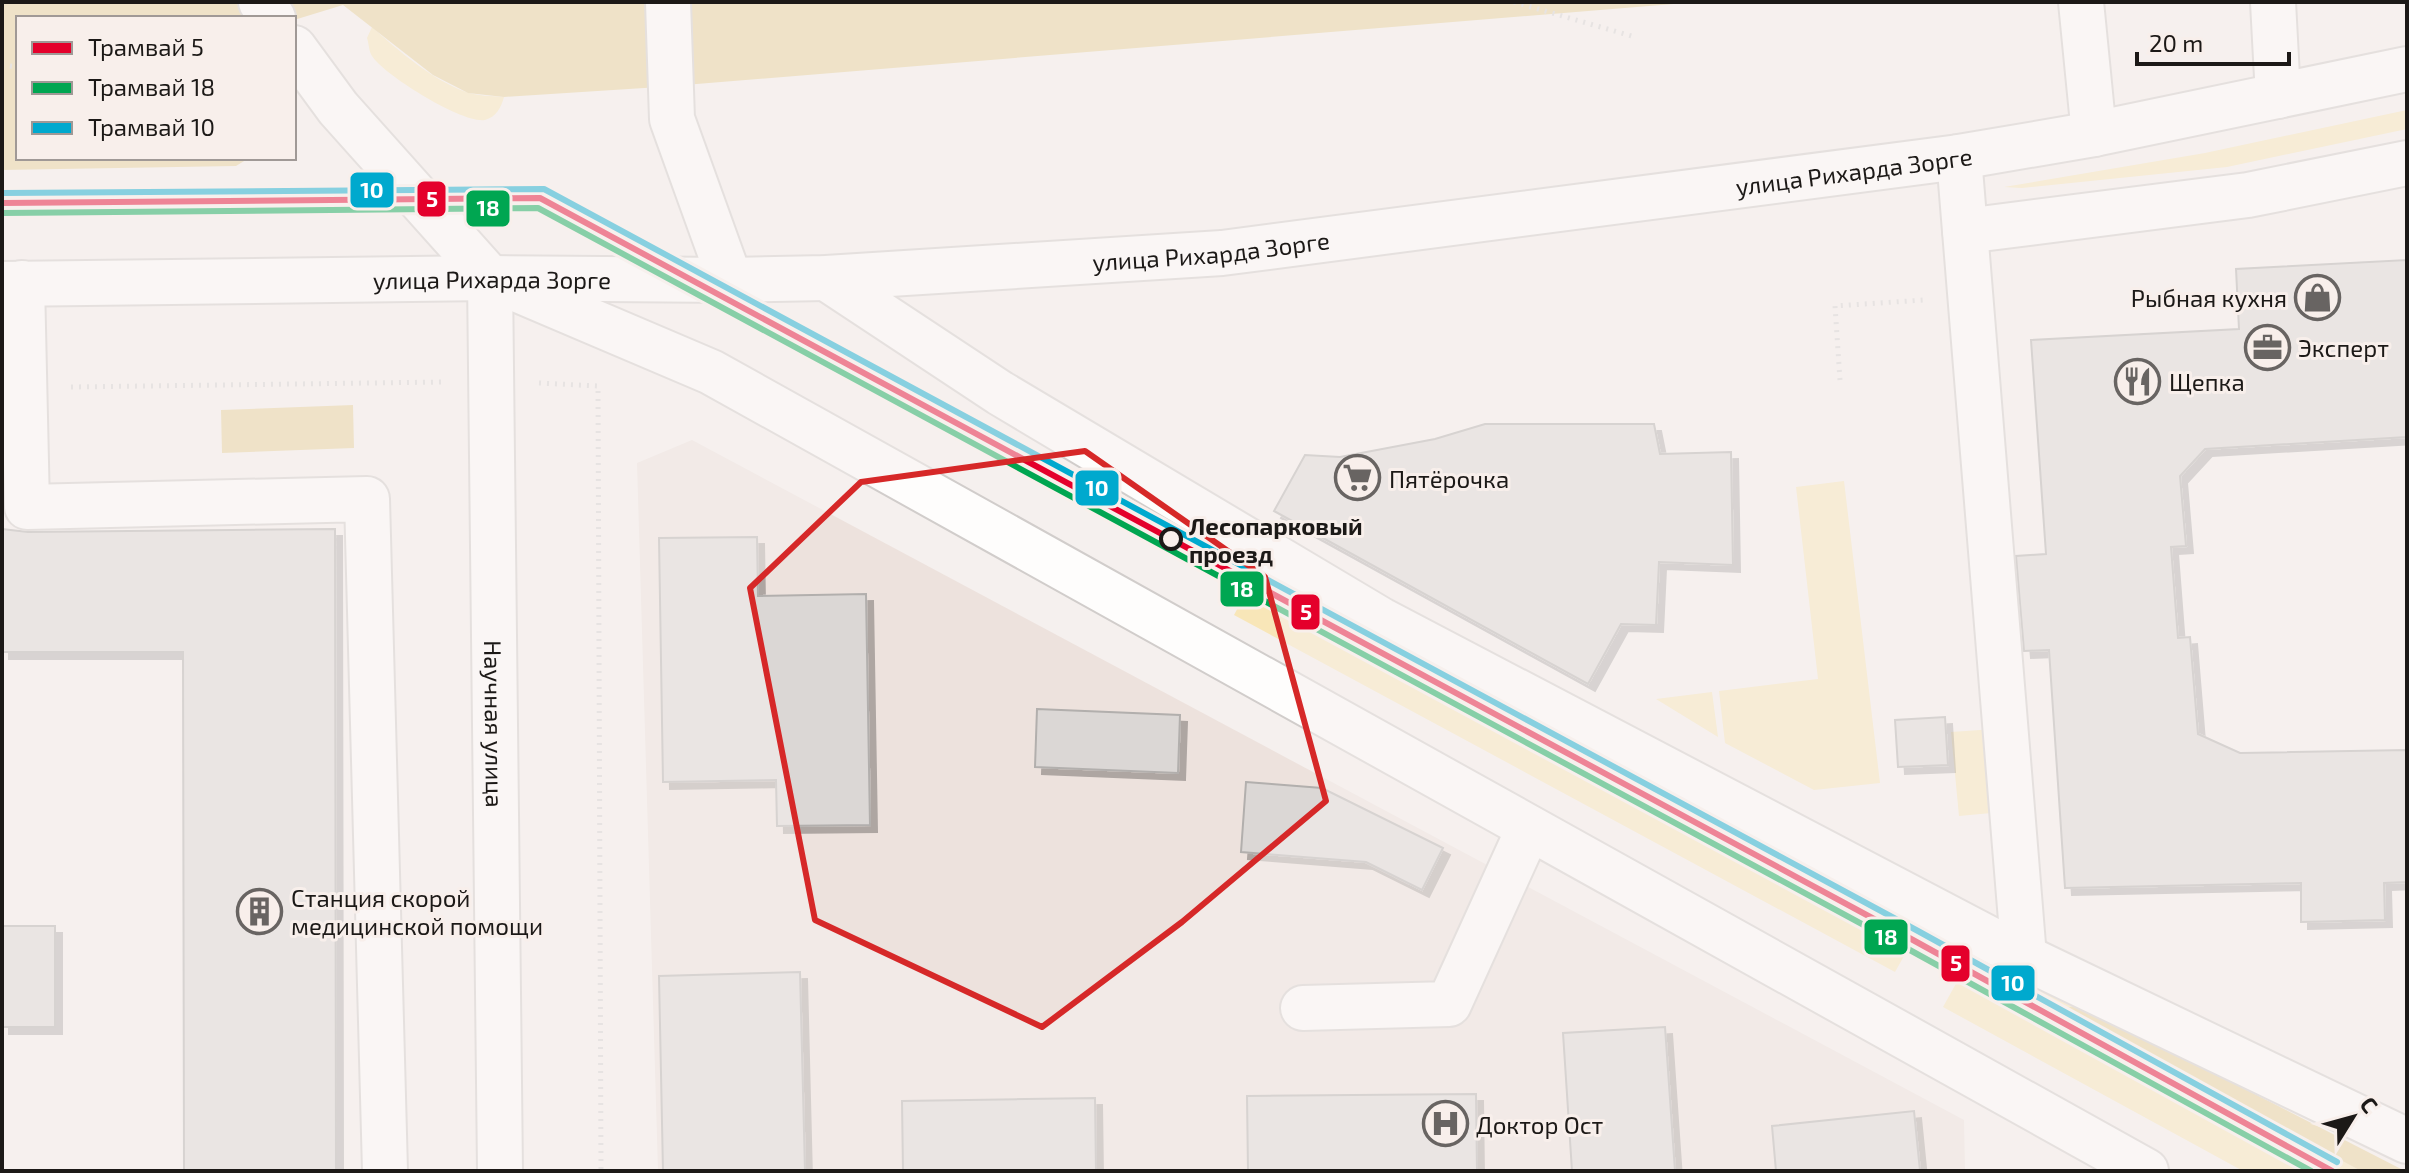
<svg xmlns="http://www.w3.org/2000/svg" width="2409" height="1173" font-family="'Exo 2',sans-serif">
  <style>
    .built { fill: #ede2dd }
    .green { fill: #f8e6b8 }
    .forest { fill: #e6d19a }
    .building { fill: #dbd7d5; stroke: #b2afad; stroke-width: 2; filter: url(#shadow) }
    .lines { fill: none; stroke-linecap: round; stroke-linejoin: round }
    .minor-casing { stroke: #d1cdcb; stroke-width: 48 }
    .path { stroke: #d5d3d3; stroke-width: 5; stroke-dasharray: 2 6; stroke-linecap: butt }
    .minor { stroke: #fefdfc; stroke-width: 44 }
    .tram-1-casing { stroke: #f8efeb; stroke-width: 12 }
    .tram-2-casing { stroke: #f8efeb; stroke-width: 12 }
    .tram-3-casing { stroke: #f8efeb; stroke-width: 12 }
    .tram-1 { stroke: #e4002b; stroke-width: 6 }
    .tram-2 { stroke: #00a651; stroke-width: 6 }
    .tram-3 { stroke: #00a9ce; stroke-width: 6 }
    .marked { fill: none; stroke: #d62828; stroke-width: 6; stroke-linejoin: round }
    .stop-dot { fill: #f8efeb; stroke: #1c1917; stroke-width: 4 }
    .labels { text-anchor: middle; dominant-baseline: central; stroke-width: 6; stroke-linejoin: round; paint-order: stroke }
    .street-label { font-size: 24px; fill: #1c1917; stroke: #f8efeb }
    .poi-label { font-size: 24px; fill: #1c1917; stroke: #f8efeb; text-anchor: start }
    .stop-label { font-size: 24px; font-weight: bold; fill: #1c1917; stroke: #f8efeb; text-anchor: start }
    .line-badge { stroke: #f8efeb; stroke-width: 3 }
    .badge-label { font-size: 22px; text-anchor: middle; font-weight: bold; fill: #fff }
  </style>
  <defs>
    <filter id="shadow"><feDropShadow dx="7" dy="7" stdDeviation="0" flood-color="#0004"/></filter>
  </defs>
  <rect width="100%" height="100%" fill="#f5f0ee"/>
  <polygon class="built" points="692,440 1964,1120 1965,1171 658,1171 637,463"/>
  <g class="green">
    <path d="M 372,27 C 400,52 431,79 466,92 C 477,96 492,96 504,97 C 501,108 496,117 485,120 C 463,124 384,75 372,56 C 369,52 369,44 367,38 Z"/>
    <polygon points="2407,110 2407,129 2227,167 2022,188 2004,187 2205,153"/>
    <polygon points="1844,481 1880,783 1814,790 1725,743 1719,691 1818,679 1796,487"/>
    <polygon points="1256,574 1918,931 1895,972 1234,615"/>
    <polygon points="1712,692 1718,737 1656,699"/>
    <polygon points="1995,729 2002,812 1959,816 1951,732"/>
    <polygon points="1973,953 2080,1005 2061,1009 2361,1171 2243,1171 1943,1007"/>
  </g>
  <g class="forest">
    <polygon points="2,2 1698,2 660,87 504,97 468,93 433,75 343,5 294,20 294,18 18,18 18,158 249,158 236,166 2,170"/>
    <polygon points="353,405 354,448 222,453 221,410"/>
    <polygon points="2081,1005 2405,1171 2361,1171 2059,1009"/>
  </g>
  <g class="building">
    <polygon points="2407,260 2407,437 2205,449 2180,476 2186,546 2171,547 2178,638 2190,637 2198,734 2240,753 2407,750 2407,882 2384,883 2385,920 2301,922 2301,883 2065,888 2049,650 2024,651 2016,556 2046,554 2031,340 2239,329 2236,269"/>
    <polygon points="1485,424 1654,424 1660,454 1731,452 1733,565 1659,562 1656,625 1621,624 1588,684 1274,511 1305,455 1340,457 1435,439"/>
    <polygon points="2,529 28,532 335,529 336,1171 184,1171 183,652 2,652"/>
    <polygon points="757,537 758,596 866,594 870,825 777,826 776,780 663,782 659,538"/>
    <polygon points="1037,709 1180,715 1178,773 1035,767"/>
    <polygon points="1945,717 1948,765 1898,767 1895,720"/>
    <polygon points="1246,782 1322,788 1443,848 1422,890 1366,862 1241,852"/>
    <rect x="2" y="926" width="53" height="101"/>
    <polygon points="800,972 805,1171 663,1171 659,976"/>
    <polygon points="1665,1027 1675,1171 1572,1171 1563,1033"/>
    <polygon points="1476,1094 1477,1171 1248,1171 1247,1096"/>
    <polygon points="1095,1098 1096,1171 903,1171 902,1101"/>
    <polygon points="1914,1111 1920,1171 1776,1171 1772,1126"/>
  </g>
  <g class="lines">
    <defs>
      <g id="minor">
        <polyline points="261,2 273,18"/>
        <polyline points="668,2 672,119 730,280"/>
        <polyline points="2081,2 2094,134"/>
        <polyline points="2273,2 2278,96"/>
        <polyline points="294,48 338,108 490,278 711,372 2146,1171"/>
        <polyline points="1959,157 2024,957"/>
        <polyline points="1965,231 2248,195 2407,163"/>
        <path id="s1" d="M 490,278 L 500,1171"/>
        <polyline points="826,278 1000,393 1381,620 2024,957 2407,1141"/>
        <polyline points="22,283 27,507 367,499 385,1171"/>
        <path id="s2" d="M 2,284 L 490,278 L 730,280 L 826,278 L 1222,253 L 1959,157 L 2094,134 L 2407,69"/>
        <polyline points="1303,1008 1449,1004 1529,828"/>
      </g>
    </defs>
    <use href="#minor" class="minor-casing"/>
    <g class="path">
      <polyline points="1514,2 1635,37"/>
      <polyline points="2,65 18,67"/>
      <polyline points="1840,380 1835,306 1924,300"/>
      <polyline points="539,383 598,386 601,1171"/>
      <polyline points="71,387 445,382"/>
    </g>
    <use href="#minor" class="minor"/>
    <defs>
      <polyline id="tram-1" points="2,203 540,198 1913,940 2332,1171"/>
      <polyline id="tram-2" points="2,213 538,208 1908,949 2311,1171"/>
      <polyline id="tram-3" points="2,193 544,189 1918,931 2337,1162"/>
    </defs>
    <use href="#tram-1" class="tram-1-casing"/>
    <use href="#tram-2" class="tram-2-casing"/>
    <use href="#tram-3" class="tram-3-casing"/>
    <use href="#tram-1" class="tram-1"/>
    <use href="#tram-2" class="tram-2"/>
    <use href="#tram-3" class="tram-3"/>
  </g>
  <path d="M0 0H2409V1173H0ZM 1085,451 L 1265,577 L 1326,801 L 1182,922 L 1042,1027 L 815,920 L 750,588 L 861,482 Z" fill="#f5f0ee" fill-opacity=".55" fill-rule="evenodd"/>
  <path class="marked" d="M 1085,451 L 1265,577 L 1326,801 L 1182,922 L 1042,1027 L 815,920 L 750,588 L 861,482 Z"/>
  <defs>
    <symbol id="shop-ring" viewBox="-11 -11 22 22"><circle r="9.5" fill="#f8efeb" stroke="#686462" stroke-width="1.5"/><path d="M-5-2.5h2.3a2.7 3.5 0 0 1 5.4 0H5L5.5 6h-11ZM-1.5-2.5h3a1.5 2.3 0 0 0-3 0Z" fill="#686462"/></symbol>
    <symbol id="office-ring" viewBox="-11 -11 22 22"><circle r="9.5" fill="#f8efeb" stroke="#686462" stroke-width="1.5"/><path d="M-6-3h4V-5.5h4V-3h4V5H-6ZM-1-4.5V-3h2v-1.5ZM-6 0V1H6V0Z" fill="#686462"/></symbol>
    <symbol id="restaurant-ring" viewBox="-11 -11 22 22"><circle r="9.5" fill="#f8efeb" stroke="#686462" stroke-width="1.5"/><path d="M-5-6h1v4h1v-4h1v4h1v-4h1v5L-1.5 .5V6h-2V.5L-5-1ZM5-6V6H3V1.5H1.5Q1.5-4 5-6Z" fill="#686462"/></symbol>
    <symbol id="supermarket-ring" viewBox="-11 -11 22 22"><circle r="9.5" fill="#f8efeb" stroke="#686462" stroke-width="1.5"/><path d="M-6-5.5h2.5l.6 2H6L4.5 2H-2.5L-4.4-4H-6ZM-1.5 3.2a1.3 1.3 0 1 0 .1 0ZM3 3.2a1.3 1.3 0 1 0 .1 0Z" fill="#686462"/></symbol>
    <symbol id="building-ring" viewBox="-11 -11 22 22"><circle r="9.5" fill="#f8efeb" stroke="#686462" stroke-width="1.5"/><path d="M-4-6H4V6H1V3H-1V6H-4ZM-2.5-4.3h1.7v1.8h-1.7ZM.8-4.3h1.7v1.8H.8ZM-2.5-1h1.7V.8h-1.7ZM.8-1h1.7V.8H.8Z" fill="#686462"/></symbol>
    <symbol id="hospital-ring" viewBox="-11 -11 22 22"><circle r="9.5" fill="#f8efeb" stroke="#686462" stroke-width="1.5"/><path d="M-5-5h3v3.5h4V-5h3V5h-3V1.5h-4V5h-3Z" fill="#686462"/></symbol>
  </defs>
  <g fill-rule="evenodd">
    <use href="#shop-ring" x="2292" y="272" width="51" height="51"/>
    <use href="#office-ring" x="2242" y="322" width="51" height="51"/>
    <use href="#restaurant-ring" x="2112" y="356" width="51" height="51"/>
    <use href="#supermarket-ring" x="1332" y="452" width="51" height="51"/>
    <use href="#building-ring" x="234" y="886" width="51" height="51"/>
    <use href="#hospital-ring" x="1420" y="1098" width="51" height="51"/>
  </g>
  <circle class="stop-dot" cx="1171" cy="539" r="10"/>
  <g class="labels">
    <g class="street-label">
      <text stroke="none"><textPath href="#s2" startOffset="1858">улица Рихарда Зорге</textPath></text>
      <text stroke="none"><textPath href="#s2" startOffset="1210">улица Рихарда Зорге</textPath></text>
      <text stroke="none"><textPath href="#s2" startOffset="490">улица Рихарда Зорге</textPath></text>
      <text stroke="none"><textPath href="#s1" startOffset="446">Научная улица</textPath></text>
    </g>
    <g class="poi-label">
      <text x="2287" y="297" text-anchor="end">Рыбная кухня</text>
      <text x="2298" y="347">Эксперт</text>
      <text x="2169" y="381">Щепка</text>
      <text x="1389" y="478">Пятёрочка</text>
      <text x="291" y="897">Станция скорой<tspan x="291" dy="28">медицинской помощи</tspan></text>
      <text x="1476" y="1124">Доктор Ост</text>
    </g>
    <g class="stop-label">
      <text x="1189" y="525">Лесопарковый<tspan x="1189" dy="28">проезд</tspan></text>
    </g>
  </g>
  <g class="line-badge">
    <rect x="349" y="171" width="46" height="38" rx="8" fill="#00a9ce"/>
    <rect x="416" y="180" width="31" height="38" rx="8" fill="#e4002b"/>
    <rect x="465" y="189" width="46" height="39" rx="8" fill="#00a651"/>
    <rect x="1074" y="469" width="46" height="38" rx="8" fill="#00a9ce"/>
    <rect x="1219" y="570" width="46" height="38" rx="8" fill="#00a651"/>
    <rect x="1290" y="593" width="31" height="38" rx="8" fill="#e4002b"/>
    <rect x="1863" y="918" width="46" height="38" rx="8" fill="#00a651"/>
    <rect x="1940" y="944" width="31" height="39" rx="8" fill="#e4002b"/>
    <rect x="1990" y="964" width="46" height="38" rx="8" fill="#00a9ce"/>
  </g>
  <g class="badge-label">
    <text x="372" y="198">10</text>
    <text x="432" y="207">5</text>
    <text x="488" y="216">18</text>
    <text x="1097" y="496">10</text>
    <text x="1242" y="597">18</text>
    <text x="1306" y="620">5</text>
    <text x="1886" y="945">18</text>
    <text x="1956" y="971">5</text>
    <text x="2013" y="991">10</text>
  </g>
  <rect width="2409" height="1173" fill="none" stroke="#1c1917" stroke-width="8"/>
  <rect x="16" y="16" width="280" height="144" fill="#f8efeb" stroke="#a09996" stroke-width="2"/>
  <rect x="32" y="42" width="40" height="12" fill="#e4002b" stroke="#a09996" stroke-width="2"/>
  <text x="88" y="56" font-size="24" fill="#1c1917">Трамвай 5</text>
  <rect x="32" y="82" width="40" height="12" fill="#00a651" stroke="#a09996" stroke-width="2"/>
  <text x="88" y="96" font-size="24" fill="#1c1917">Трамвай 18</text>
  <rect x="32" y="122" width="40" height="12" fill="#00a9ce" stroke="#a09996" stroke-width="2"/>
  <text x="88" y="136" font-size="24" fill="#1c1917">Трамвай 10</text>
  <g transform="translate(2353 1117) rotate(53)" stroke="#f8efeb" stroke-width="6" paint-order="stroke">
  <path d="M0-6L14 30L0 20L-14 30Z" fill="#1c1917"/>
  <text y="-12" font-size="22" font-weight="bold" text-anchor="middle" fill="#1c1917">С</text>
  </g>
  <path d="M2137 52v12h152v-12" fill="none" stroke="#1c1917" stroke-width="4"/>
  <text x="2149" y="52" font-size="24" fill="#1c1917" stroke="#f8efeb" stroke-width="6" paint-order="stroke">20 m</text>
</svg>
